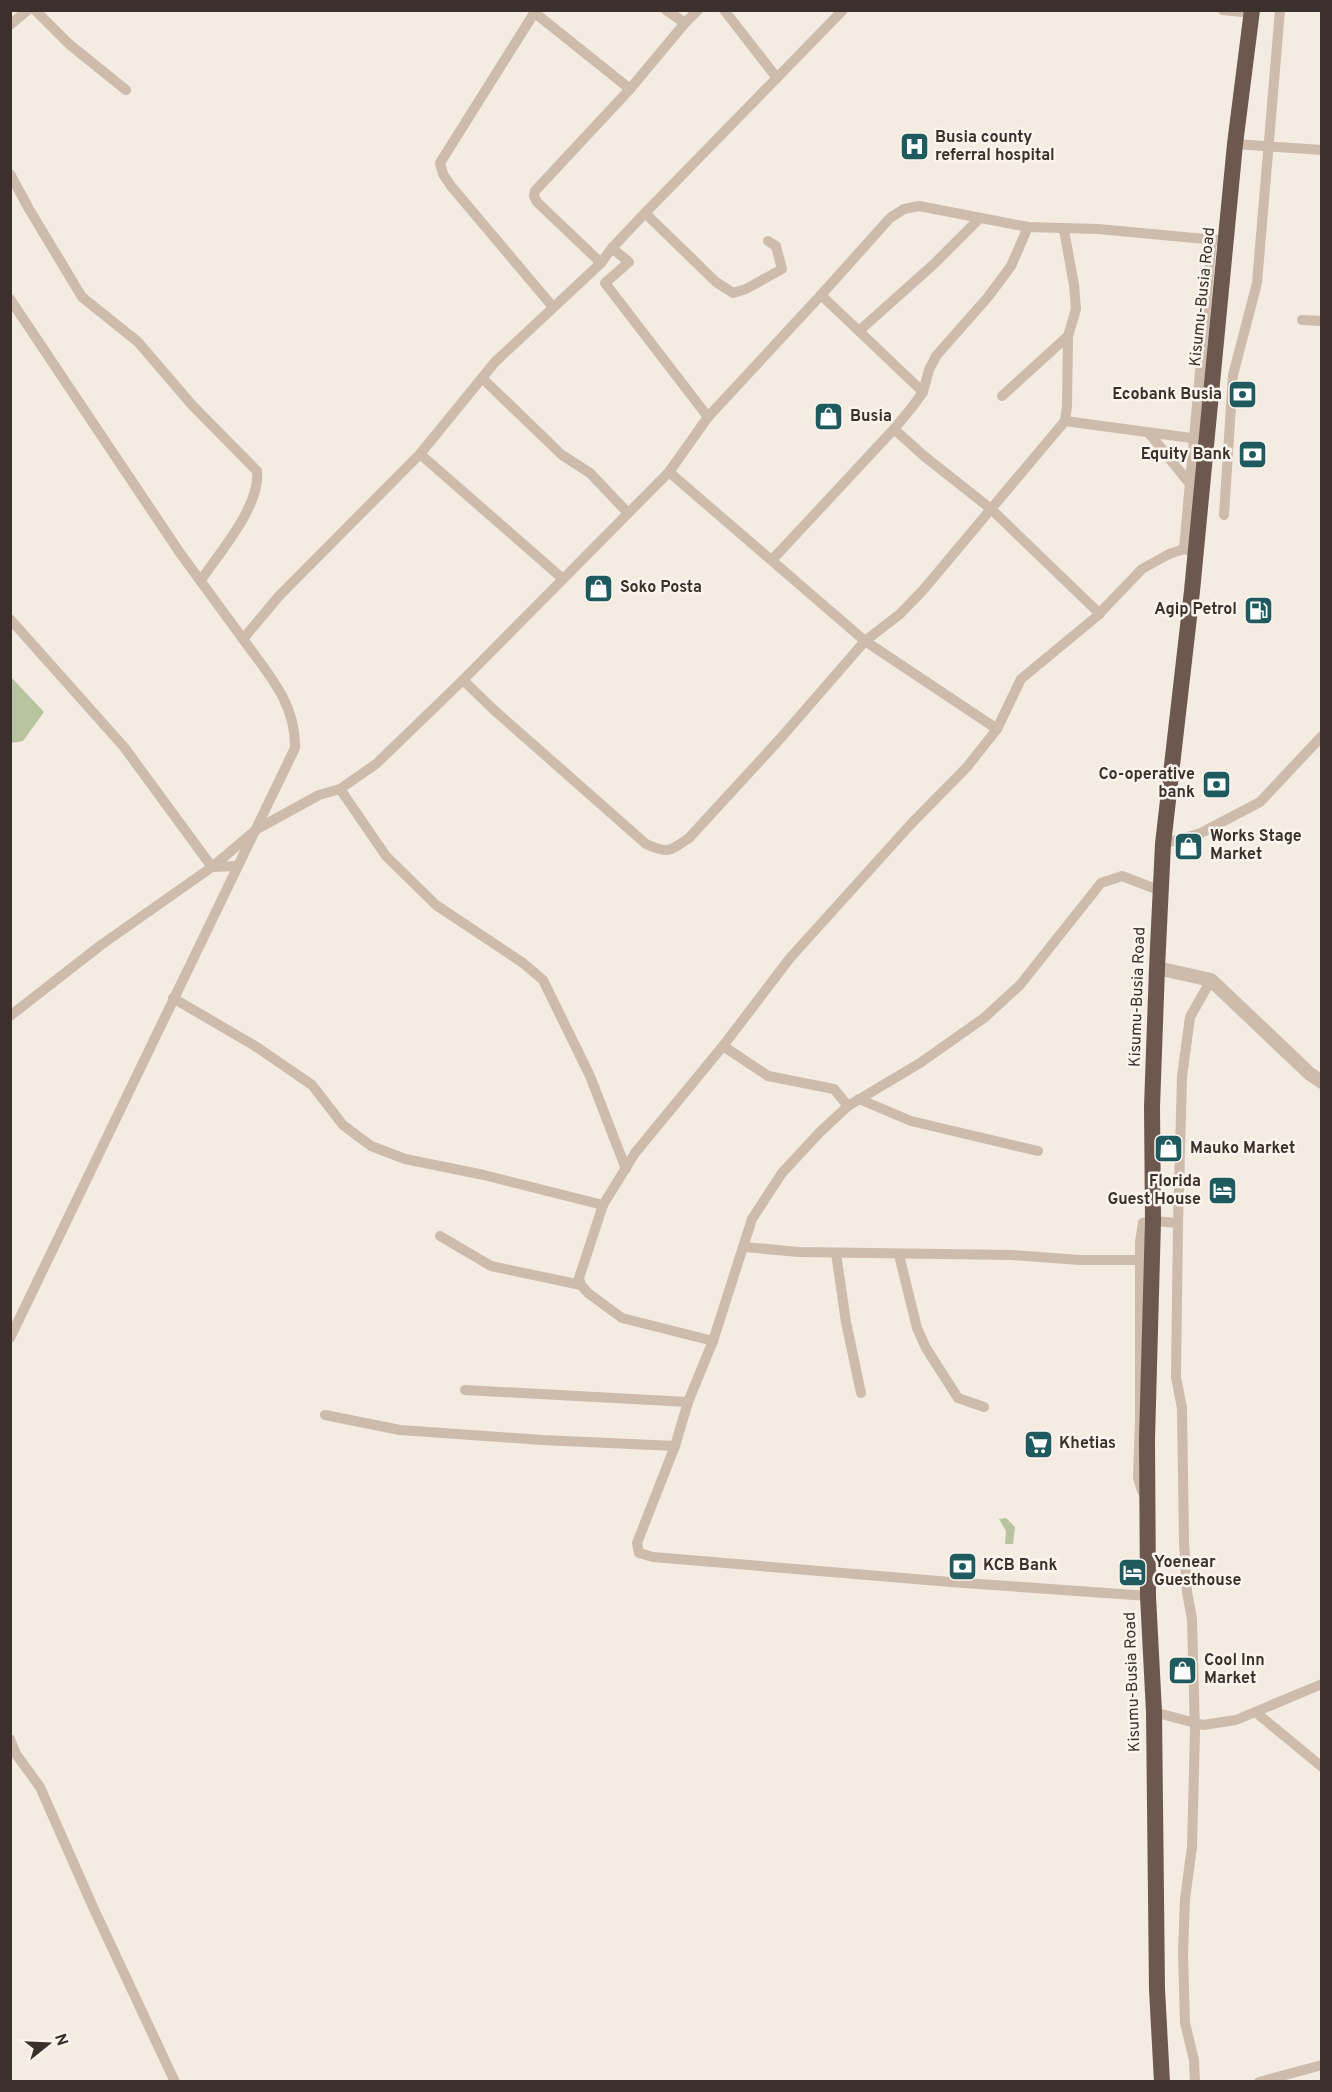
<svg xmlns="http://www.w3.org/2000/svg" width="1332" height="2092" font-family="Overpass,sans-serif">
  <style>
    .green { fill: #b8c4a0 }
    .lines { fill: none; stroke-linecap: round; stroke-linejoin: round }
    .minor { stroke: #cdbbac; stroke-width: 10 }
    .tertiary { stroke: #cdbbac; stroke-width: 14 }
    .trunk { stroke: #6c584f; stroke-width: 16 }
    .labels { text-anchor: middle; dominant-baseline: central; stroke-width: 5; stroke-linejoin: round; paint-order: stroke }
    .poi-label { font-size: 16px; font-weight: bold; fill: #3b302b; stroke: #fbf5ee; text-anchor: start }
    .street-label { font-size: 16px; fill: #3b302b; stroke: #fbf5ee }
  </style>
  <rect width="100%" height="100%" fill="#f4ebe1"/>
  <g class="green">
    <polygon points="10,676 44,712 23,741 11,743"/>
    <polygon points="1006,1518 1015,1527 1013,1544 1005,1544 1006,1531 999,1519"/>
  </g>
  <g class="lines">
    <g class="minor">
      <polyline points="35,10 69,44 126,90"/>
      <polyline points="536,10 440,163 443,174 451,186 553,307"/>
      <polyline points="666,10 685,23"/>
      <polyline points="724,10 777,78"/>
      <polyline points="1223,10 1252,13"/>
      <polyline points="535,13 630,89"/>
      <polyline points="10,25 28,10"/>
      <polyline points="1235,144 1322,150"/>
      <path d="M 10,174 L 29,209 L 82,297 L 138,342 L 192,405 L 257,471 C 261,505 220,552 201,580"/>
      <polyline points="645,213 716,282 733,293 746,289 782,269 776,246 768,241"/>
      <polyline points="1064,230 1074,285 1076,309 1068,336 1067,406 1065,421"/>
      <polyline points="612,248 629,262 605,283 708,417"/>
      <polyline points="601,263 537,202 534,196 535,191 630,89 685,23 698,10"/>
      <polyline points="821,295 923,392"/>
      <polyline points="10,299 180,553 243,639"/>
      <polyline points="1302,320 1322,321"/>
      <polyline points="859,331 934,264 980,218"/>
      <polyline points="482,378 562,455 590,473 628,513"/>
      <polyline points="1002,396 1068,336"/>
      <polyline points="1149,433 1190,484"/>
      <polyline points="420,454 563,579"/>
      <polyline points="669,472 865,641 997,729"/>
      <polyline points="1224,515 1233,375 1257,283 1280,10"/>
      <polyline points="1184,549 1212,239"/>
      <polyline points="772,560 894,429 913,406 923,392 929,370 936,356 988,297 1011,266 1028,227"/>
      <polyline points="1100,614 991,509 1065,421 1206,440"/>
      <polyline points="10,619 124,747 212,867 237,866"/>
      <path d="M 463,680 L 494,710 L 646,844 C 668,854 670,851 689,838 L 779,740 L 865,641 L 900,614 L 924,589 L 991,509 L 924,456 L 894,429"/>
      <polyline points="340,789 386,856 436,905 523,963 543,980 590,1076 626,1169"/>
      <polyline points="1163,844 1201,833 1260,802 1322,736"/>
      <polyline points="173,998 255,1046 312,1085 343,1125 371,1146 405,1159 484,1175 603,1205"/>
      <polyline points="10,1016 101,945 212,867 257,829 319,795 340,789 376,764 463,680 669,472 708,417 821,295 890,218 904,209 919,206 1028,227 1098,229 1227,241"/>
      <polyline points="723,1046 768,1076 834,1089 848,1106"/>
      <polyline points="859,1099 911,1121 1038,1151"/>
      <polyline points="1178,1223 1182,1077 1190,1017 1211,980"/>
      <polyline points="440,1236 491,1266 581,1285"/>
      <polyline points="744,1247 799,1252 1012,1255 1080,1260 1140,1260"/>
      <polyline points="836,1253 846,1322 861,1393"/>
      <polyline points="899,1255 917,1328 926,1348 958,1398 984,1407"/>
      <path d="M 10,1338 L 295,748 C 296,703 268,674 243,639 L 279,596 L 420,454 L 495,362 L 601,263 L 612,248 L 645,213 L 843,10"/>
      <polyline points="713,1341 622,1318 588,1293 581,1285 579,1278 603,1205 635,1153 723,1046 790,958 911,824 967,767 997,729 1021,679 1096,617 1142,569 1169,554 1184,549 1194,552"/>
      <polyline points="465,1390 688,1402"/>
      <polyline points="325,1415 400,1430 542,1440 675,1446"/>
      <polyline points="1145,1492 1142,1491 1138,1478 1140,1420 1140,1242 1143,1223 1153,1221 1178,1223 1176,1377 1182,1408 1184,1541 1187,1592 1192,1619 1195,1732 1192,1847 1185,1899 1183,1953 1185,2023 1194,2060 1195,2082"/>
      <polyline points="1148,1596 951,1582 653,1557 639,1553 637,1543 675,1446 688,1402 713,1341 752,1219 782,1173 820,1132 848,1106 920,1063 984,1018 1020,985 1101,883 1122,876 1161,891"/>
      <polyline points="1154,1712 1203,1725 1236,1720 1322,1684"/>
      <polyline points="1259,1715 1322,1767"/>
      <polyline points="10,1739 16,1754 40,1787 93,1907 175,2082"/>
      <polyline points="1259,2082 1322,2065"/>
    </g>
    <polyline class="tertiary" points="1157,968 1211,980 1310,1074 1322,1082"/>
    <polyline class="trunk" points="1162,2082 1157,1989 1154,1712 1148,1596 1147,1439 1153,1221 1152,1107 1157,968 1163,844 1192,591 1235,144 1252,10"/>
  </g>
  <defs>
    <symbol id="hospital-square" viewBox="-11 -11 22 22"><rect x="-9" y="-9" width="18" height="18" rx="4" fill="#1f5a5e" stroke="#fbf5ee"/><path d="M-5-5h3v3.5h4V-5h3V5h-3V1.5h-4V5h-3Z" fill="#fff"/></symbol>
    <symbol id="bank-square" viewBox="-11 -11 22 22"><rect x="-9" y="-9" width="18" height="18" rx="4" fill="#1f5a5e" stroke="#fbf5ee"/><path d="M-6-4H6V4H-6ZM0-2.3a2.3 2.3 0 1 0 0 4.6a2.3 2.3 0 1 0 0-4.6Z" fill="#fff"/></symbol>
    <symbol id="shop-square" viewBox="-11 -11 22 22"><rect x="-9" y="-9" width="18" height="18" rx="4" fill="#1f5a5e" stroke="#fbf5ee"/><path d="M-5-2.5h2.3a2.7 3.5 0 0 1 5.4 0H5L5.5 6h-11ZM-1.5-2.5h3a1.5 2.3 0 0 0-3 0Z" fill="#fff"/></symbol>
    <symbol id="fuel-square" viewBox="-11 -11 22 22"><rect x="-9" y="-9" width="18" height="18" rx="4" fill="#1f5a5e" stroke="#fbf5ee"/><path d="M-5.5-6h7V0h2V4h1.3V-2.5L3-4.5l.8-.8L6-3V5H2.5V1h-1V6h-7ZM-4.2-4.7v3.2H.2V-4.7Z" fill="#fff"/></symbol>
    <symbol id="hotel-square" viewBox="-11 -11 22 22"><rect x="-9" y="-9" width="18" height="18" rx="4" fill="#1f5a5e" stroke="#fbf5ee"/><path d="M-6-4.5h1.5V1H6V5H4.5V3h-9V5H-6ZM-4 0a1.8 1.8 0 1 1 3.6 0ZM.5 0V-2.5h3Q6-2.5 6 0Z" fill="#fff"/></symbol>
    <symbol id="supermarket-square" viewBox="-11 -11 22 22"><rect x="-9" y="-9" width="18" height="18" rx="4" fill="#1f5a5e" stroke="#fbf5ee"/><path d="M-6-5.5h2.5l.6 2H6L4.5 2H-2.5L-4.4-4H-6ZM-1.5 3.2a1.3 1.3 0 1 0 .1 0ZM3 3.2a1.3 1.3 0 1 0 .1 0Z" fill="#fff"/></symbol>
  </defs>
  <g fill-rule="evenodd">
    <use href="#hospital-square" x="898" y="130" width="33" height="33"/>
    <use href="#bank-square" x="1226" y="378" width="33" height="33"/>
    <use href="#shop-square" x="812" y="400" width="33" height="33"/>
    <use href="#bank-square" x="1236" y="438" width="33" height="33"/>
    <use href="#shop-square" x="582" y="572" width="33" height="33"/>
    <use href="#fuel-square" x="1242" y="594" width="33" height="33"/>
    <use href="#bank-square" x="1200" y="768" width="33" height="33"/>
    <use href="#shop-square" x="1172" y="830" width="33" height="33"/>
    <use href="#shop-square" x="1152" y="1132" width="33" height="33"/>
    <use href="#hotel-square" x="1206" y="1174" width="33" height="33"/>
    <use href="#supermarket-square" x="1022" y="1428" width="33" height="33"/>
    <use href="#bank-square" x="946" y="1550" width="33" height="33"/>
    <use href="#hotel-square" x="1116" y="1556" width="33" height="33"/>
    <use href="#shop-square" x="1166" y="1654" width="33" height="33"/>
  </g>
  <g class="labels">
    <g class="poi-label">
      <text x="935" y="138">Busia county<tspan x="935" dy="18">referral hospital</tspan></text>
      <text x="1222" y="395" text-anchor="end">Ecobank Busia</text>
      <text x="850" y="417">Busia</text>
      <text x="1231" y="455" text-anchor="end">Equity Bank</text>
      <text x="620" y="588">Soko Posta</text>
      <text x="1237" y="610" text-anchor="end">Agip Petrol</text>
      <text x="1195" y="775" text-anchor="end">Co-operative<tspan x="1195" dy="18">bank</tspan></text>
      <text x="1210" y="837">Works Stage<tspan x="1210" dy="18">Market</tspan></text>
      <text x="1190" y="1149">Mauko Market</text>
      <text x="1201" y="1182" text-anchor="end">Florida<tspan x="1201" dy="18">Guest House</tspan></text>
      <text x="1059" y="1444">Khetias</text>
      <text x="1154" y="1563">Yoenear<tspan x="1154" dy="18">Guesthouse</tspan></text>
      <text x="983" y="1566">KCB Bank</text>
      <text x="1204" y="1661">Cool Inn<tspan x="1204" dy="18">Market</tspan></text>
    </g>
    <g class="street-label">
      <text transform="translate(1203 297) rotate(-84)">Kisumu-Busia Road</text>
      <text transform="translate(1138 997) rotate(-88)">Kisumu-Busia Road</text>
      <text transform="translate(1133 1682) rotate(-92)">Kisumu-Busia Road</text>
    </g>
  </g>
  <rect width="1332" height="2092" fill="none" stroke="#3b302b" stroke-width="24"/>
  <g transform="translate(48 2044) rotate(72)" stroke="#fbf5ee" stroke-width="4.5" paint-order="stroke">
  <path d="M0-4.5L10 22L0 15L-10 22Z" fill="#3b302b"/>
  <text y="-9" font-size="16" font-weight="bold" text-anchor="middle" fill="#3b302b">N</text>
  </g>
</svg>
